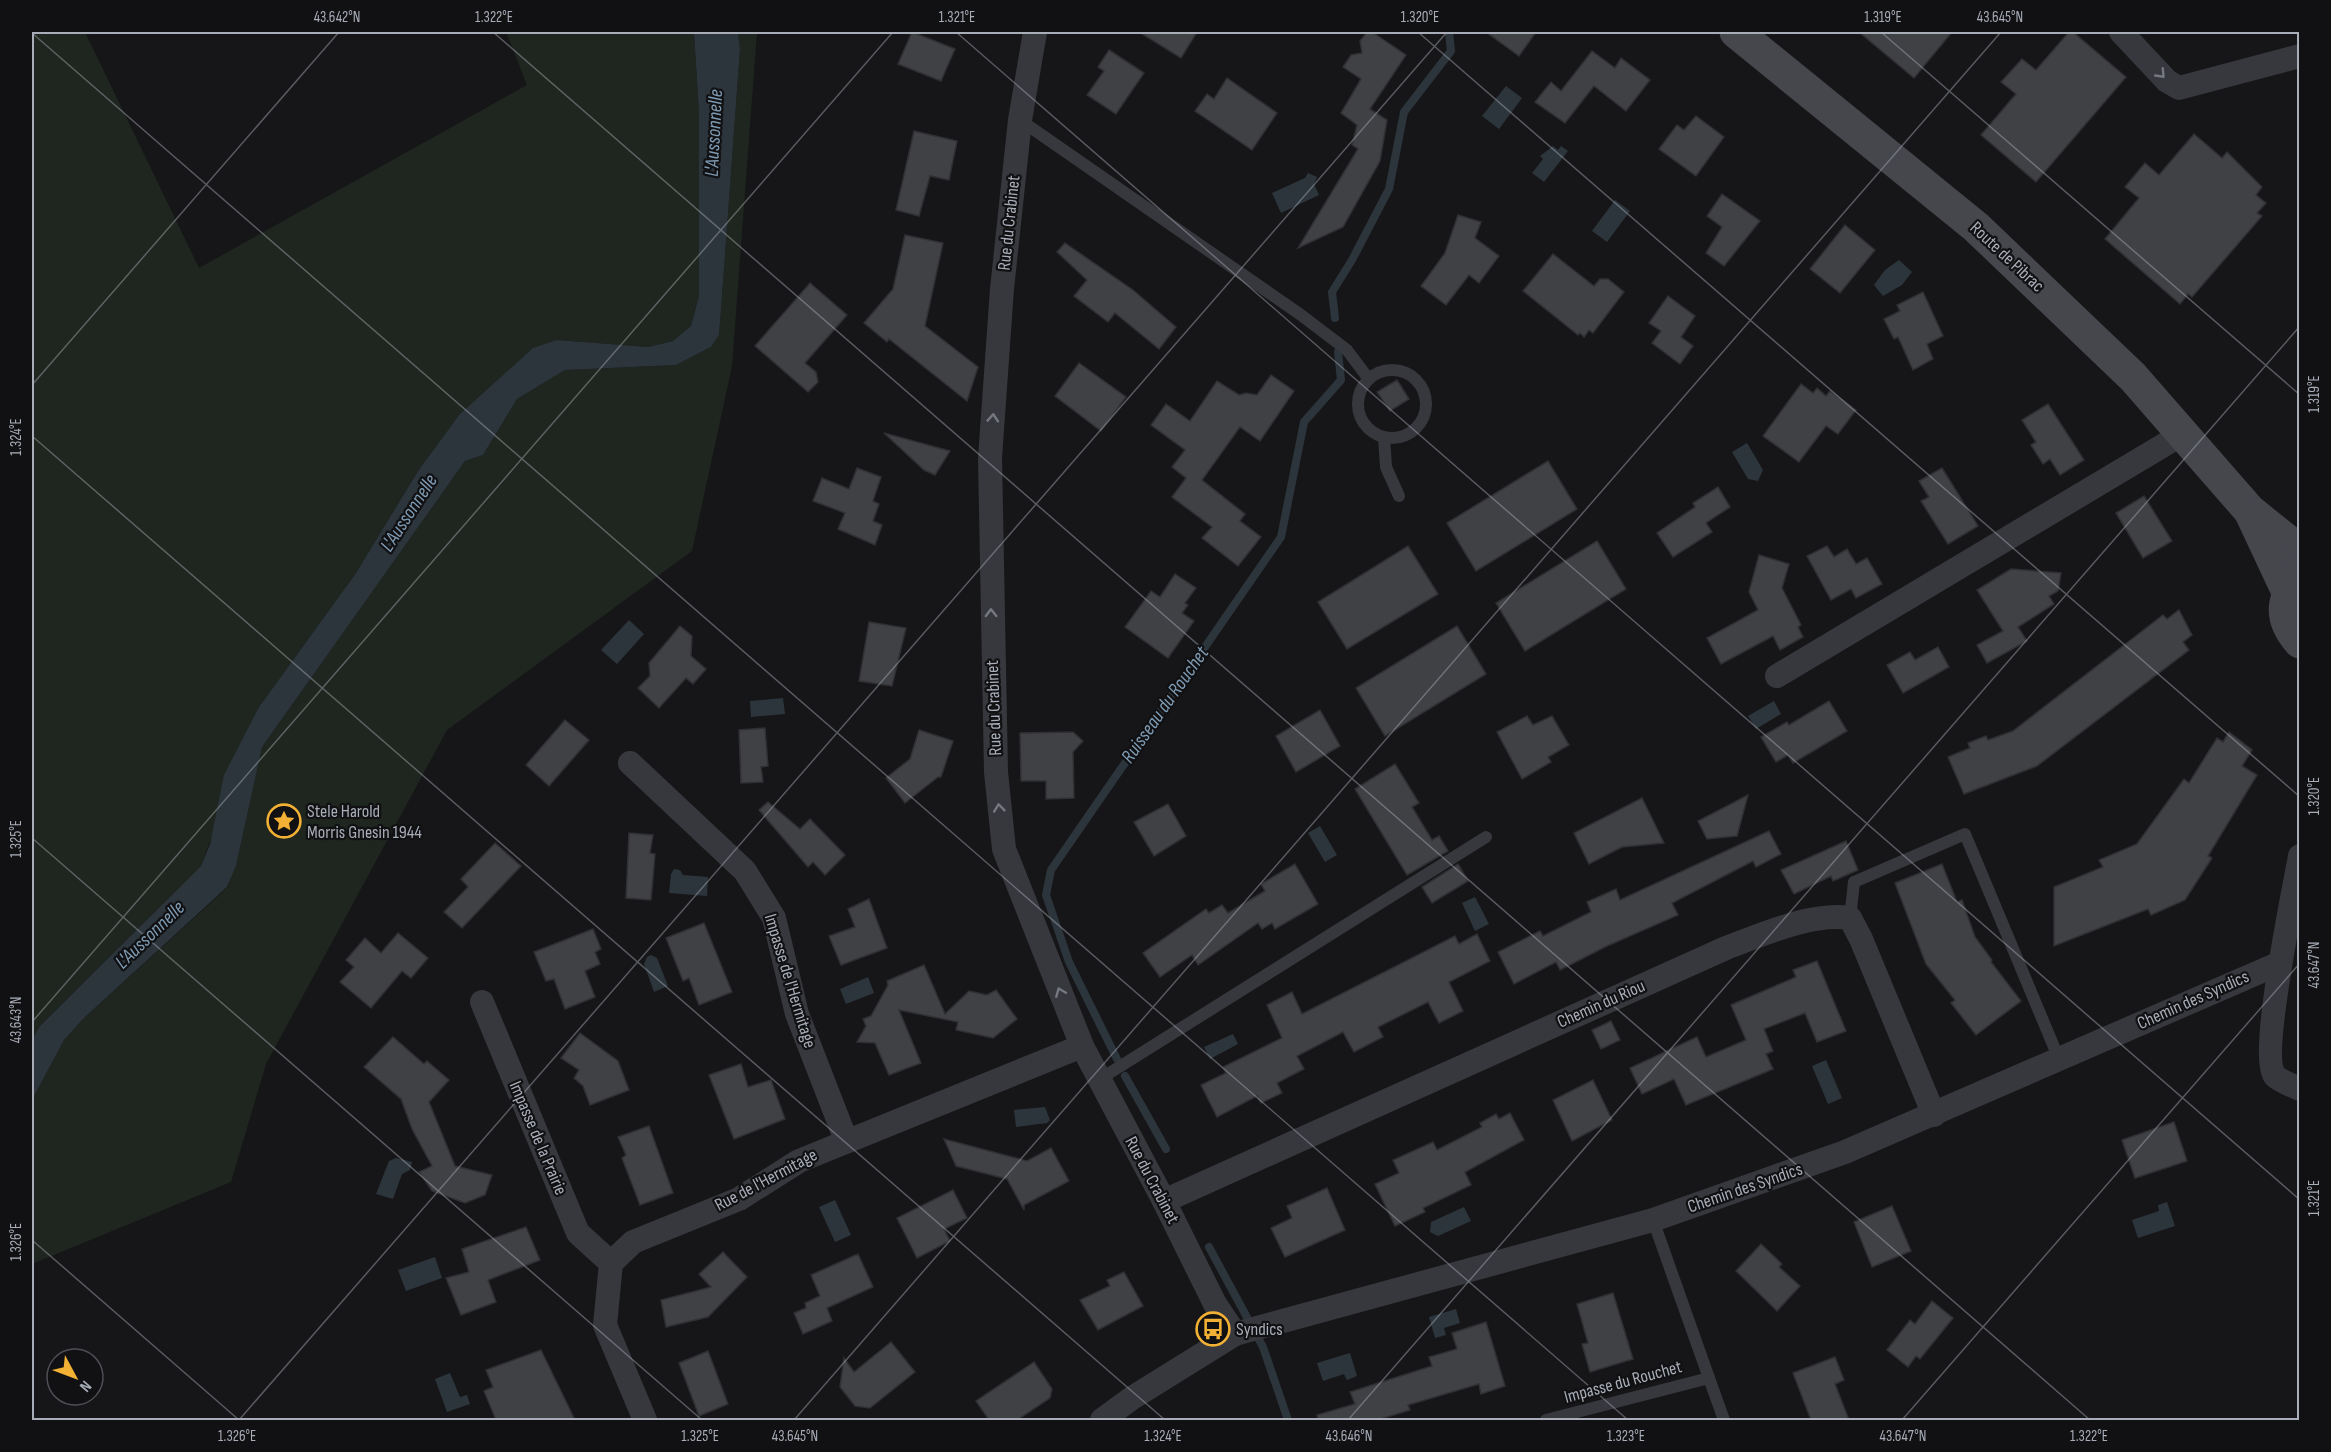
<svg xmlns="http://www.w3.org/2000/svg" width="2331" height="1452" font-family="'Sofia Sans Condensed',sans-serif">
  <style>
    .green { fill: #1e261f }
    .water { fill: #2c353c }
    .lines { fill: none; stroke-linecap: round; stroke-linejoin: round }
    .stream { stroke: #2c353c; stroke-width: 8 }
    .building { fill: #404145; stroke: #303034; stroke-width: 1.5 }
    .lane { stroke: #37383d; stroke-width: 12 }
    .street { stroke: #37383d; stroke-width: 24 }
    .secondary { stroke: #45474d; stroke-width: 33 }
    .oneway { stroke: #757881 }
    .ticks { fill: none; stroke: #a8adb8; stroke-width: 1.5; stroke-opacity: 0.45 }
    .labels { text-anchor: middle; dominant-baseline: central; stroke-width: 4.5; stroke-linejoin: round; paint-order: stroke }
    .street-label { font-size: 18px; fill: #a8adb8; stroke: #111113 }
    .poi-label { font-size: 18px; fill: #a8adb8; stroke: #111113; text-anchor: start }
    .water-label { font-size: 20px; font-style: italic; fill: #7f9bb3; stroke: #111113 }
    .neatline { fill: none; stroke: #a8adb8; stroke-width: 2 }
    .ticks-label { font-size: 15px; text-anchor: middle; fill: #a8adb8 }
  </style>
  <rect width="100%" height="100%" fill="#161618"/>
  <g class="green">
    <polygon points="32,32 85,32 199,268 527,85 506,32 694,32 699,114 699,296 691,326 673,341 648,347 557,340 459,415 418,471 356,573 259,707 201,866 40,1026 32,1039"/>
    <polygon points="738,32 757,32 732,366 692,551 447,730 266,1064 231,1182 32,1264 32,1100 64,1040 84,1018 227,888 236,866 262,747 465,461 483,455 517,399 565,370 676,365 711,347 719,335 740,49"/>
  </g>
  <g class="water">
    <polygon points="694,32 738,32 740,49 721,309 719,335 711,347 676,365 565,370 517,399 483,455 465,461 262,747 236,866 227,887 84,1018 64,1040 32,1100 32,1039 40,1026 201,866 210,844 224,775 259,707 356,573 418,471 459,415 533,348 557,340 648,347 673,341 691,326 699,296 699,114"/>
    <polygon points="1506,86 1522,98 1499,129 1482,116"/>
    <polygon points="1553,146 1558,150 1561,146 1568,151 1544,182 1532,173 1543,159 1540,156"/>
    <polygon points="1308,173 1317,177 1314,184 1319,195 1281,213 1272,193 1305,178"/>
    <polygon points="1615,200 1630,211 1607,242 1592,231"/>
    <polygon points="1899,260 1912,272 1902,285 1883,296 1874,285 1885,270"/>
    <polygon points="1747,443 1763,470 1758,481 1748,479 1732,452"/>
    <polygon points="629,620 644,634 617,664 601,650"/>
    <polygon points="783,698 785,714 751,717 750,701"/>
    <polygon points="1774,701 1781,714 1756,729 1748,716"/>
    <polygon points="1320,826 1337,855 1325,862 1308,833"/>
    <polygon points="674,869 680,870 683,875 708,877 707,896 669,893 671,874"/>
    <polygon points="1475,897 1489,924 1475,931 1462,903"/>
    <polygon points="651,955 657,958 668,986 654,992 644,964 647,957"/>
    <polygon points="868,977 874,993 846,1004 840,989"/>
    <polygon points="1233,1034 1238,1044 1210,1059 1204,1047"/>
    <polygon points="1826,1060 1842,1098 1828,1104 1812,1066"/>
    <polygon points="1045,1107 1050,1120 1047,1123 1016,1127 1014,1110"/>
    <polygon points="396,1158 412,1162 410,1170 402,1174 393,1199 376,1194 389,1161"/>
    <polygon points="835,1200 851,1235 835,1242 819,1207"/>
    <polygon points="2167,1202 2175,1226 2138,1238 2132,1220 2159,1211 2158,1205"/>
    <polygon points="1464,1207 1471,1221 1438,1236 1430,1232 1431,1222"/>
    <polygon points="435,1257 442,1278 406,1291 398,1270"/>
    <polygon points="1456,1309 1460,1323 1444,1328 1446,1335 1435,1338 1429,1317"/>
    <polygon points="1350,1353 1357,1376 1347,1380 1344,1374 1323,1381 1317,1363"/>
    <polygon points="450,1373 460,1397 467,1395 470,1404 447,1412 435,1379"/>
  </g>
  <g class="lines">
    <g class="stream">
      <polyline points="1335,318 1332,292 1352,260 1389,189 1404,112 1451,51 1449,32"/>
      <polyline points="1117,1059 1069,962 1046,895 1051,870 1281,537 1304,422 1341,380 1338,352"/>
      <polyline points="1125,1076 1166,1149"/>
      <polyline points="1209,1247 1263,1347 1288,1420"/>
    </g>
  </g>
  <g class="building">
    <polygon points="912,32 955,49 941,81 898,64"/>
    <polygon points="1139,32 1197,32 1181,58"/>
    <polygon points="1367,32 1372,32 1406,55 1370,109 1387,120 1380,161 1343,227 1298,248 1358,149 1352,145 1357,125 1341,113 1361,79 1343,67 1351,55 1362,53 1360,41"/>
    <polygon points="1486,32 1536,32 1519,56"/>
    <polygon points="1859,32 1952,32 1914,78"/>
    <polygon points="2069,32 2073,32 2126,77 2036,182 1981,135 2016,94 2001,82 2022,59 2036,70"/>
    <polygon points="1109,50 1144,73 1116,114 1087,95 1104,71 1098,67"/>
    <polygon points="1592,51 1615,68 1621,58 1650,80 1626,111 1594,86 1565,123 1535,102 1551,82 1561,91"/>
    <polygon points="1227,78 1277,113 1252,150 1195,111 1207,94 1214,99"/>
    <polygon points="1696,116 1724,137 1696,176 1659,149 1677,125 1684,130"/>
    <polygon points="914,131 957,141 949,180 930,176 919,216 896,210"/>
    <polygon points="2194,134 2222,158 2227,152 2262,187 2256,195 2266,203 2257,213 2262,216 2192,297 2188,294 2180,304 2105,239 2139,198 2125,187 2145,163 2159,175"/>
    <polygon points="1722,194 1760,221 1724,266 1706,253 1722,227 1707,216"/>
    <polygon points="1458,215 1481,222 1475,238 1499,256 1479,283 1469,275 1446,305 1421,286 1445,253"/>
    <polygon points="1845,225 1875,250 1840,293 1810,269"/>
    <polygon points="905,235 943,243 925,326 978,367 967,401 889,339 887,342 864,323 893,289"/>
    <polygon points="1065,243 1133,290 1176,327 1159,349 1115,313 1108,322 1074,296 1087,280 1057,252"/>
    <polygon points="1553,254 1594,286 1600,279 1608,279 1624,292 1593,333 1589,330 1584,337 1580,333 1578,335 1523,291"/>
    <polygon points="810,283 847,315 805,363 816,372 818,382 808,392 755,346"/>
    <polygon points="1923,292 1943,336 1927,344 1933,359 1913,370 1898,337 1894,339 1884,319 1900,311 1897,305"/>
    <polygon points="1668,296 1695,316 1681,337 1693,346 1680,364 1652,343 1661,331 1649,323"/>
    <polygon points="1079,363 1126,397 1101,431 1055,396"/>
    <polygon points="1271,375 1294,391 1260,441 1240,427 1202,480 1245,514 1240,521 1261,537 1238,566 1202,538 1212,527 1172,497 1186,478 1172,467 1185,450 1151,425 1166,404 1190,421 1217,381 1239,395 1246,393 1257,395"/>
    <polygon points="1397,380 1409,399 1390,411 1377,392"/>
    <polygon points="1801,384 1813,393 1817,388 1826,396 1830,391 1856,410 1838,434 1826,426 1799,462 1763,436"/>
    <polygon points="2048,404 2084,460 2060,475 2050,459 2043,464 2031,445 2036,442 2022,420"/>
    <polygon points="884,433 950,451 935,475 924,470"/>
    <polygon points="1548,461 1577,509 1476,571 1447,523"/>
    <polygon points="857,468 881,477 873,501 879,504 873,521 882,525 875,545 838,529 845,513 813,501 822,478 849,489"/>
    <polygon points="1942,468 1978,526 1948,544 1921,501 1929,497 1919,481"/>
    <polygon points="1718,487 1730,507 1706,523 1712,532 1673,557 1657,533 1695,507 1693,503"/>
    <polygon points="2144,496 2172,541 2143,558 2116,513"/>
    <polygon points="1597,541 1626,589 1525,651 1496,603"/>
    <polygon points="1408,546 1438,594 1347,649 1318,602"/>
    <polygon points="1827,546 1834,557 1847,549 1856,564 1867,558 1882,584 1856,598 1851,589 1831,600 1807,556"/>
    <polygon points="1759,555 1789,564 1782,588 1801,625 1798,627 1803,637 1780,650 1773,636 1721,664 1707,638 1758,610 1749,592"/>
    <polygon points="2011,569 2061,573 2058,591 2049,596 2054,604 2018,627 2027,641 1987,663 1977,645 2003,631 1977,590"/>
    <polygon points="1175,574 1196,588 1185,603 1188,605 1182,613 1194,621 1168,658 1125,627 1151,591 1160,597"/>
    <polygon points="2179,610 2192,635 2183,642 2189,650 2037,766 1964,794 1948,757 1970,748 1968,743 1986,736 1988,740 2013,731 2163,615 2167,619"/>
    <polygon points="869,622 906,628 892,686 859,681"/>
    <polygon points="680,626 692,636 691,656 706,669 693,684 686,678 659,708 638,688 650,676 649,663"/>
    <polygon points="1457,626 1486,674 1385,736 1356,688"/>
    <polygon points="1938,647 1949,667 1903,693 1887,665 1910,652 1915,660"/>
    <polygon points="1829,701 1847,731 1793,763 1788,755 1776,762 1761,737 1787,722 1789,725"/>
    <polygon points="1320,710 1340,746 1296,772 1276,736"/>
    <polygon points="1527,716 1533,725 1552,716 1569,745 1548,757 1551,762 1522,779 1497,732"/>
    <polygon points="565,720 589,740 549,786 526,765"/>
    <polygon points="765,728 768,766 761,767 763,782 741,783 739,730"/>
    <polygon points="919,730 953,741 941,777 938,777 905,803 886,778 910,759"/>
    <polygon points="1073,732 1083,741 1073,752 1074,798 1046,799 1046,781 1021,781 1020,733"/>
    <polygon points="2229,732 2252,750 2242,766 2257,775 2208,856 2212,858 2185,900 2151,915 2148,909 2054,946 2054,887 2103,867 2099,860 2137,844 2184,779 2189,783 2217,738 2223,742"/>
    <polygon points="1395,764 1419,803 1412,807 1432,840 1439,836 1448,851 1407,875 1355,789"/>
    <polygon points="1748,795 1737,836 1707,839 1698,821"/>
    <polygon points="1642,798 1664,843 1622,847 1589,864 1574,833"/>
    <polygon points="768,802 800,829 810,819 845,855 825,875 813,862 808,867 759,810"/>
    <polygon points="1168,804 1186,836 1154,856 1134,822"/>
    <polygon points="1769,831 1781,854 1756,867 1753,861 1672,903 1678,915 1607,946 1560,970 1556,962 1514,984 1498,952 1540,931 1543,936 1591,912 1587,902 1616,889 1620,900"/>
    <polygon points="629,833 653,835 650,853 655,854 651,900 626,898"/>
    <polygon points="1846,841 1858,870 1833,881 1831,876 1794,894 1781,870"/>
    <polygon points="495,843 521,866 462,928 444,912 468,887 461,879"/>
    <polygon points="1295,864 1318,904 1275,929 1272,923 1262,929 1258,923 1198,965 1192,955 1160,977 1143,953 1206,909 1209,913 1222,905 1228,913 1265,891 1261,884"/>
    <polygon points="1458,864 1468,881 1432,903 1422,887"/>
    <polygon points="1942,864 1957,902 1962,900 1975,937 1992,960 1991,962 2021,1001 1976,1035 1951,1003 1955,1000 1926,964 1895,883"/>
    <polygon points="869,899 887,948 841,965 829,936 855,927 848,909"/>
    <polygon points="704,923 732,992 699,1005 689,978 683,981 666,938"/>
    <polygon points="593,929 601,949 595,952 600,964 585,971 595,997 565,1009 554,979 546,981 534,952"/>
    <polygon points="398,933 428,958 411,978 402,971 371,1008 340,982 354,967 346,960 365,938 381,953"/>
    <polygon points="1477,934 1490,961 1449,982 1463,1011 1439,1023 1428,1002 1378,1027 1383,1037 1354,1052 1343,1032 1297,1056 1304,1069 1277,1083 1282,1093 1261,1103 1257,1096 1217,1117 1201,1085 1226,1073 1223,1067 1282,1038 1267,1005 1292,992 1302,1014 1455,936 1459,944"/>
    <polygon points="1817,961 1846,1031 1817,1042 1805,1013 1764,1029 1773,1051 1766,1054 1773,1069 1686,1105 1674,1079 1642,1094 1630,1068 1697,1037 1706,1057 1746,1040 1731,1005 1796,977 1793,970"/>
    <polygon points="924,965 945,1014 969,991 987,995 996,990 1017,1019 993,1038 956,1030 958,1022 899,1010 921,1063 889,1075 875,1043 857,1042 866,1026 863,1019 871,1016 888,985 887,981"/>
    <polygon points="1611,1021 1620,1040 1601,1049 1592,1030"/>
    <polygon points="580,1033 618,1061 629,1090 590,1105 583,1086 574,1078 579,1070 561,1058"/>
    <polygon points="393,1037 424,1064 427,1061 449,1080 429,1102 455,1166 492,1175 485,1195 465,1203 432,1191 419,1172 432,1166 412,1129 401,1099 364,1067"/>
    <polygon points="741,1064 748,1087 771,1080 785,1119 734,1139 709,1075"/>
    <polygon points="1593,1080 1612,1120 1572,1141 1553,1100"/>
    <polygon points="1510,1113 1524,1140 1465,1172 1471,1185 1423,1208 1425,1212 1395,1226 1375,1184 1399,1173 1393,1160 1433,1142 1437,1150 1482,1127 1480,1123 1496,1114 1499,1119"/>
    <polygon points="2174,1122 2187,1161 2135,1178 2122,1140"/>
    <polygon points="649,1126 673,1193 640,1205 622,1158 626,1155 618,1137"/>
    <polygon points="944,1139 1027,1161 1051,1148 1069,1181 1024,1205 1024,1210 1007,1179 956,1166"/>
    <polygon points="1327,1188 1345,1230 1285,1257 1271,1228 1292,1218 1287,1206"/>
    <polygon points="953,1190 967,1218 944,1229 950,1241 917,1258 897,1218"/>
    <polygon points="1892,1206 1911,1251 1872,1267 1854,1222"/>
    <polygon points="526,1227 540,1260 488,1280 496,1302 461,1315 446,1278 469,1272 462,1249"/>
    <polygon points="1761,1244 1782,1264 1779,1267 1800,1286 1777,1311 1736,1271"/>
    <polygon points="723,1252 747,1277 708,1317 666,1327 661,1300 711,1287 699,1274"/>
    <polygon points="858,1254 873,1287 827,1308 832,1321 803,1334 794,1313 806,1308 805,1303 820,1296 811,1275"/>
    <polygon points="1124,1272 1143,1306 1098,1330 1080,1300 1110,1286 1107,1280"/>
    <polygon points="1613,1293 1633,1359 1590,1372 1582,1344 1588,1343 1577,1304"/>
    <polygon points="1932,1301 1953,1318 1920,1359 1916,1356 1908,1367 1887,1350 1910,1320 1915,1324"/>
    <polygon points="1486,1322 1505,1386 1481,1394 1479,1384 1408,1405 1410,1410 1377,1420 1318,1420 1317,1415 1355,1404 1350,1392 1432,1366 1429,1357 1457,1349 1452,1333"/>
    <polygon points="891,1342 915,1372 870,1408 855,1406 840,1387 844,1358 854,1372"/>
    <polygon points="541,1350 575,1420 496,1420 484,1391 493,1387 486,1370"/>
    <polygon points="708,1351 728,1404 699,1416 679,1363"/>
    <polygon points="1835,1357 1844,1380 1835,1384 1849,1420 1811,1420 1793,1373"/>
    <polygon points="1034,1362 1052,1389 1050,1398 1017,1420 989,1420 976,1401"/>
  </g>
  <g class="lines">
    <g class="lane">
      <polyline points="1020,120 1301,315 1347,350 1368,378"/>
      <circle cx="1392" cy="404" r="34"/>
      <polyline points="1384,437 1386,467 1399,496"/>
      <polyline points="1850,918 1854,882 1965,834 2059,1059"/>
      <polyline points="1100,1079 1486,837"/>
      <polyline points="1653,1220 1709,1378"/>
      <polyline points="1546,1420 1709,1378 1724,1420"/>
    </g>
    <g class="street">
      <polyline points="1035,32 1020,120 1002,289 990,458 996,772 1004,849 1082,1046 1164,1201 1215,1304 1235,1334"/>
      <polyline points="2121,32 2167,81 2179,88 2300,56"/>
      <polyline points="1777,676 2184,433"/>
      <polyline points="630,763 745,871 774,918 797,1014 846,1140"/>
      <path d="M 2300,856 C 2294,890 2259,1056 2275,1076 C 2280,1081 2293,1086 2300,1089"/>
      <polyline points="482,1002 578,1233 611,1263"/>
      <path d="M 1164,1201 L 1726,948 C 1761,935 1812,912 1850,918 L 1861,939 L 1934,1115"/>
      <polyline points="645,1420 605,1325 611,1263 633,1242 739,1199 799,1161 1082,1046"/>
      <polyline points="1102,1420 1132,1398 1235,1334 1653,1220 1845,1152 2280,963"/>
    </g>
    <g class="secondary">
      <polyline points="1736,32 1976,227 2133,377 2250,511 2300,551"/>
      <polyline points="2251,513 2288,592"/>
      <path d="M 2299,574 C 2283,600 2278,617 2300,642"/>
    </g>
  </g>
  <defs><path id="oneway-chevron" d="M-2-3.5L2.5 0L-2 3.5" fill="none" stroke-width="1.6" stroke-linecap="round" stroke-linejoin="round" transform="scale(1.5)"/></defs>
  <g class="oneway">
    <use href="#oneway-chevron" transform="translate(2161 74) rotate(46)"/>
    <use href="#oneway-chevron" transform="translate(993 418) rotate(-86)"/>
    <use href="#oneway-chevron" transform="translate(991 613) rotate(-91)"/>
    <use href="#oneway-chevron" transform="translate(999 808) rotate(-96)"/>
    <use href="#oneway-chevron" transform="translate(1060 992) rotate(-112)"/>
  </g>
  <path class="ticks" d="M 493,32 L 2090,1420M 956,32 L 2300,1200M 1418,32 L 2300,797M 1881,32 L 2300,395M 32,33 L 1628,1420M 32,385 L 339,32M 32,436 L 1165,1420M 32,838 L 702,1420M 32,1022 L 893,32M 32,1240 L 239,1420M 239,1420 L 1447,32M 794,1420 L 2001,32M 1348,1420 L 2300,326M 1902,1420 L 2300,963"/>
  <defs>
    <symbol id="sight-ring" viewBox="-11 -11 22 22"><circle r="9.5" fill="#111113" stroke="#f2b134" stroke-width="1.5"/><path d="M0-6L1.8-2.2L6-1.7L2.9 1.2L3.7 5.4L0 3.3L-3.7 5.4L-2.9 1.2L-6-1.7L-1.8-2.2Z" fill="#f2b134"/></symbol>
    <symbol id="bus-ring" viewBox="-11 -11 22 22"><circle r="9.5" fill="#111113" stroke="#f2b134" stroke-width="1.5"/><path d="M-5-6H5V4H4V6H2V4H-2V6H-4V4H-5ZM-3.5-4V0h7V-4ZM-3.5 1.2v1.5H-2V1.2ZM2 1.2v1.5H3.5V1.2Z" fill="#f2b134"/></symbol>
  </defs>
  <g fill-rule="evenodd">
    <use href="#sight-ring" x="265" y="802" width="38" height="38"/>
    <use href="#bus-ring" x="1194" y="1310" width="38" height="38"/>
  </g>
  <g class="labels">
    <g class="street-label">
      <text transform="translate(1009 223) rotate(-84)">Rue du Crabinet</text>
      <text transform="translate(2007 257) rotate(43)">Route de Pibrac</text>
      <text transform="translate(994 708) rotate(-92)">Rue du Crabinet</text>
      <text transform="translate(790 981) rotate(73)">Impasse de l'Hermitage</text>
      <text transform="translate(2193 1000) rotate(-24)">Chemin des Syndics</text>
      <text transform="translate(1601 1004) rotate(-24)">Chemin du Riou</text>
      <text transform="translate(538 1138) rotate(67)">Impasse de la Prairie</text>
      <text transform="translate(766 1180) rotate(-28)">Rue de l'Hermitage</text>
      <text transform="translate(1152 1180) rotate(62)">Rue du Crabinet</text>
      <text transform="translate(1745 1188) rotate(-19)">Chemin des Syndics</text>
      <text transform="translate(1623 1382) rotate(-15)">Impasse du Rouchet</text>
    </g>
    <g class="poi-label">
      <text x="307" y="811">Stele Harold<tspan x="307" dy="21">Morris Gnesin 1944</tspan></text>
      <text x="1236" y="1329">Syndics</text>
    </g>
    <g class="water-label">
      <text transform="translate(714 133) rotate(-87)">L'Aussonnelle</text>
      <text transform="translate(409 513) rotate(-57)">L'Aussonnelle</text>
      <text transform="translate(1165 705) rotate(-55)">Ruisseau du Rouchet</text>
      <text transform="translate(150 935) rotate(-44)">L'Aussonnelle</text>
    </g>
  </g>
  <rect width="2331" height="1452" fill="none" stroke="#111113" stroke-width="66"/>
  <g transform="translate(75 1377) rotate(131)"><circle r="28" fill="#111113" stroke="#4d4f55" stroke-width="1.5"/>
  <path d="M0-4.5L10 22L0 15L-10 22Z" fill="#f2b134"/>
  <text y="-9" font-size="16" font-weight="bold" text-anchor="middle" fill="#a8adb8">N</text>
  </g>
  <rect x="33" y="33" width="2265" height="1386" class="neatline"/>
  <g class="ticks-label">
    <text x="337" y="22">43.642°N</text>
    <text x="494" y="22">1.322°E</text>
    <text x="957" y="22">1.321°E</text>
    <text x="1420" y="22">1.320°E</text>
    <text x="1883" y="22">1.319°E</text>
    <text x="2000" y="22">43.645°N</text>
    <text transform="translate(2314 394) rotate(-90)" y="5">1.319°E</text>
    <text transform="translate(16 437) rotate(-90)" y="5">1.324°E</text>
    <text transform="translate(2314 796) rotate(-90)" y="5">1.320°E</text>
    <text transform="translate(16 839) rotate(-90)" y="5">1.325°E</text>
    <text transform="translate(2314 965) rotate(-90)" y="5">43.647°N</text>
    <text transform="translate(16 1020) rotate(-90)" y="5">43.643°N</text>
    <text transform="translate(2314 1198) rotate(-90)" y="5">1.321°E</text>
    <text transform="translate(16 1242) rotate(-90)" y="5">1.326°E</text>
    <text x="237" y="1441">1.326°E</text>
    <text x="700" y="1441">1.325°E</text>
    <text x="795" y="1441">43.645°N</text>
    <text x="1163" y="1441">1.324°E</text>
    <text x="1349" y="1441">43.646°N</text>
    <text x="1626" y="1441">1.323°E</text>
    <text x="1903" y="1441">43.647°N</text>
    <text x="2089" y="1441">1.322°E</text>
  </g>
</svg>
